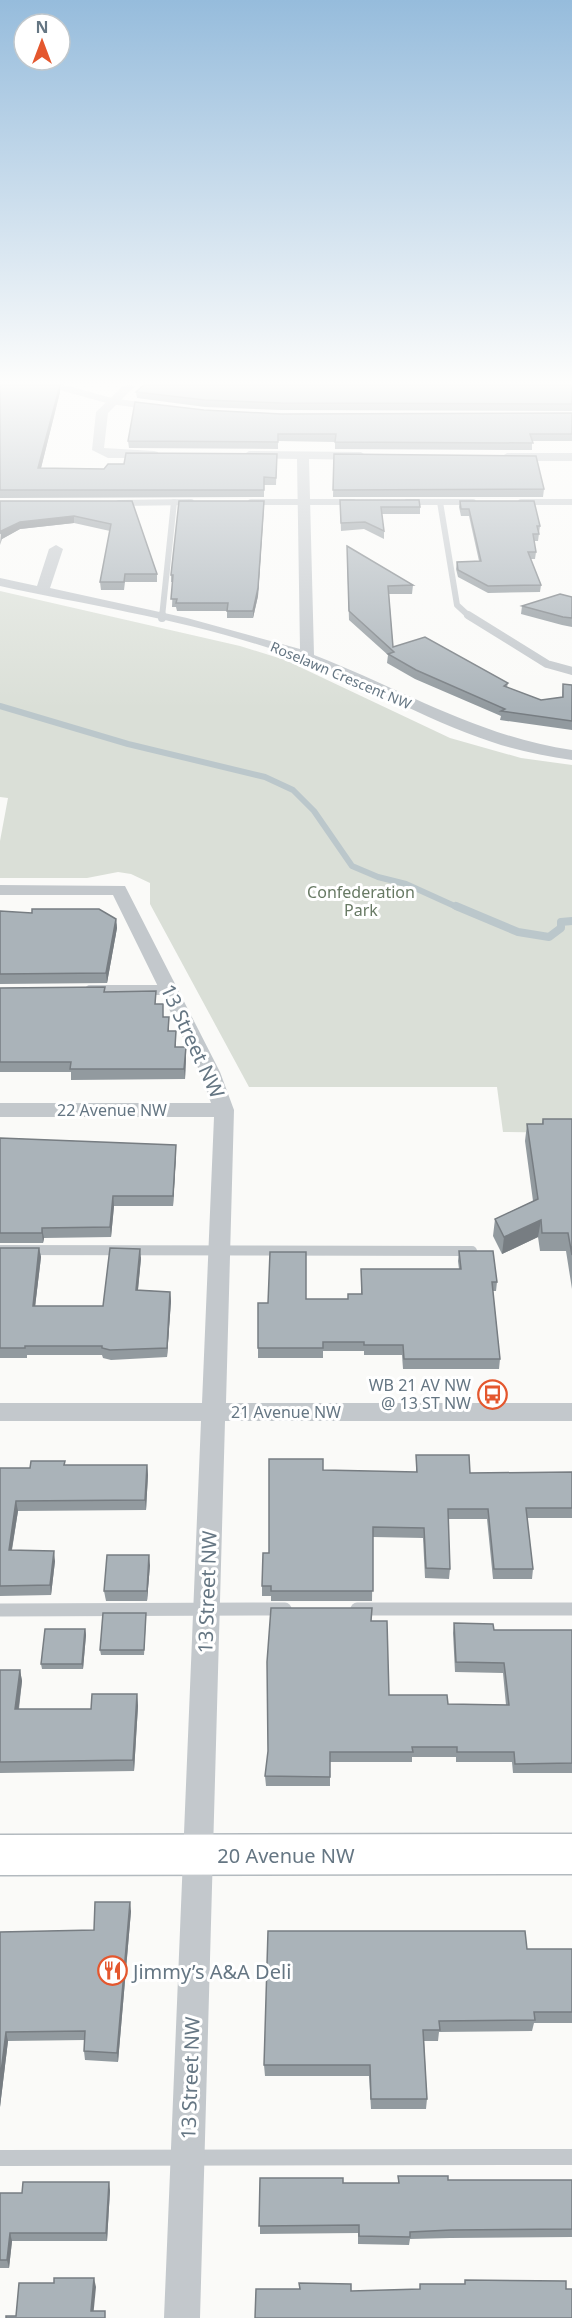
<svg xmlns="http://www.w3.org/2000/svg" width="572" height="2318" font-family="'Noto Sans',sans-serif">
  <style>
    .green { fill: #dadfd7 }
    .lines { fill: none; stroke-linecap: round; stroke-linejoin: round }
    .stream-far1 { stroke: #bbc7cb; stroke-width: 6 }
    .stream { stroke: #bbc7cb; stroke-width: 8 }
    .secondary-casing { stroke: #b3babf; stroke-width: 3 }
    .lane-far4 { stroke: #c3c8cc; stroke-width: 6 }
    .lane-far3 { stroke: #c3c8cc; stroke-width: 8 }
    .lane-far2 { stroke: #c3c8cc; stroke-width: 10 }
    .lane-far1 { stroke: #c3c8cc; stroke-width: 13 }
    .lane { stroke: #c3c8cc; stroke-width: 16 }
    .street { fill: #c3c8cc; fill-rule: evenodd }
    .secondary { fill: #fff; fill-rule: evenodd }
    .wall { fill: #929a9f }
    .shaded-wall { fill: #777d82 }
    .building { fill: #aab3b9; stroke: #777d82; stroke-width: 1.5 }
    .labels { text-anchor: middle; dominant-baseline: central; stroke-width: 6; stroke-linejoin: round; paint-order: stroke }
    .far-street-label { font-size: 14px; fill: #657683; stroke: #fff }
    .park-label { font-size: 16px; fill: #687a64; stroke: #fff }
    .street-label { font-size: 16px; fill: #657683; stroke: #fff }
    .poi-label { font-size: 16px; fill: #657683; stroke: #fff; text-anchor: end }
    .near-street-label { font-size: 20px; fill: #657683; stroke: #fff }
    .near-poi-label { font-size: 20px; fill: #657683; stroke: #fff; text-anchor: start }
  </style>
  <rect width="100%" height="100%" fill="#fafaf8"/>
  <polygon class="green" points="0,591 240,646 285,660 450,738 521,758 572,765 572,1133 503,1132 497,1087 249,1087 150,904 150,883 131,874 118,872 87,878 0,878 0,841 8,798 0,797"/>
  <g class="lines">
    <polyline class="stream-far1" points="0,706 128,744 265,777 293,790 314,811 352,866 378,877 406,884 459,908"/>
    <polyline class="stream" points="456,906 518,932 549,937 561,928 561,922 572,921"/>
    <defs>
      <polygon id="secondary" points="572,1834 572,1874 0,1875 0,1835"/>
    </defs>
    <use href="#secondary" class="secondary-casing"/>
    <g class="lane-far4">
      <polyline points="53,385 111,401 146,406"/>
      <polyline points="251,502 353,502"/>
      <polyline points="407,502 473,502"/>
      <polyline points="440,502 457,605 470,617"/>
      <polyline points="521,502 572,502"/>
      <polyline points="119,503 191,502"/>
      <polyline points="162,617 174,502"/>
    </g>
    <g class="lane-far3">
      <polyline points="468,615 547,664 572,671"/>
      <polyline points="162,618 162,615"/>
    </g>
    <g class="lane-far2">
      <polyline points="90,990 169,990"/>
      <polyline points="0,1250 472,1251"/>
    </g>
    <g class="lane-far1">
      <polyline points="357,1609 572,1609"/>
      <polyline points="0,1610 285,1609"/>
    </g>
    <polyline class="lane" points="0,2158 572,2157"/>
    <g class="street">
      <polygon points="124,385 136,385 108,413 104,448 154,451 158,452 158,458 108,458 92,450 96,412"/>
      <path d="M 249,451 L 361,452 L 367,456 L 361,460 L 309,459 L 314,655 C 402,689 477,736 572,750 L 572,760 C 545,756 518,751 492,742 C 423,719 360,681 292,656 C 198,622 97,607 0,586 L 0,578 L 37,586 L 49,549 L 56,545 L 63,549 L 50,588 L 187,618 L 300,649 L 297,459 L 245,458 L 243,455 Z"/>
      <polygon points="572,453 572,461 507,461 501,457 507,453"/>
      <polygon points="0,885 125,886 220,1072 234,1110 226,1403 572,1403 572,1421 225,1421 200,2318 164,2318 201,1421 0,1421 0,1403 202,1403 214,1117 0,1117 0,1103 211,1103 200,1072 113,895 0,895"/>
    </g>
    <use href="#secondary" class="secondary"/>
  </g>
  <g class="wall">
    <polygon points="0,385 60,385 60,392 41,468 104,469 124,464 277,454 276,485 264,485 264,497 0,498"/>
    <polygon points="572,385 572,411 281,410 205,407 137,398 136,392"/>
    <polygon points="204,410 281,414 572,413 572,441 532,441 532,450 335,449 335,442 278,441 278,449 129,448 128,441"/>
    <polygon points="334,454 544,489 543,497 333,497"/>
    <polygon points="340,500 420,507 420,514 382,514 384,531 384,539 364,529 341,531"/>
    <polygon points="0,501 132,501 157,574 157,582 125,582 124,590 101,590 100,582 110,531 74,523 20,529 2,539"/>
    <polygon points="460,501 540,526 538,541 534,541 536,552 535,559 530,559 541,585 540,592 488,593 458,577 456,569 457,562 479,561 469,516 461,516 459,507"/>
    <polygon points="264,508 258,596 253,618 227,618 227,611 177,611 176,607 172,607 173,582 171,582 171,575"/>
    <polygon points="347,554 413,585 412,594 389,594 393,647 508,683 507,687 541,700 562,697 563,684 572,685 572,730 500,720 501,716 415,679 387,663 388,655 349,620"/>
    <polygon points="572,597 572,627 562,625 521,614 522,606"/>
    <polygon points="0,911 116,919 117,928 107,983 0,984"/>
    <polygon points="105,987 105,992 156,1004 164,1017 169,1017 169,1031 176,1031 176,1047 186,1057 185,1079 71,1080 71,1072 0,1072 0,988"/>
    <polygon points="543,1119 572,1119 572,1289 566,1251 540,1251 538,1237 502,1254 493,1236 495,1219 533,1201 525,1141 527,1124 542,1124"/>
    <polygon points="0,1138 176,1145 176,1154 173,1206 114,1206 111,1237 44,1238 43,1243 0,1243"/>
    <polygon points="0,1248 39,1248 41,1257 35,1306 103,1306 141,1258 138,1290 170,1292 171,1301 167,1357 111,1360 103,1358 102,1355 27,1355 27,1358 0,1358"/>
    <polygon points="459,1251 497,1282 496,1291 493,1291 500,1359 499,1369 403,1369 402,1355 364,1355 364,1351 323,1351 323,1358 258,1358 258,1303 268,1303 306,1299 347,1299 361,1294 361,1269 459,1269 458,1261"/>
    <polygon points="416,1455 470,1473 572,1472 572,1518 527,1518 533,1569 532,1579 493,1579 487,1519 448,1519 450,1569 449,1579 425,1578 423,1538 373,1537 372,1601 271,1601 271,1596 262,1596 262,1586 269,1553 416,1472"/>
    <polygon points="66,1465 147,1465 148,1475 146,1510 18,1511 12,1550 55,1561 51,1595 0,1596 0,1468 30,1468"/>
    <polygon points="150,1565 147,1601 106,1601 104,1591"/>
    <polygon points="146,1618 144,1655 101,1655 100,1650"/>
    <polygon points="371,1621 389,1695 448,1704 506,1705 503,1673 455,1672 453,1633 454,1623 494,1630 572,1630 572,1773 513,1773 512,1762 456,1762 456,1757 412,1757 412,1762 330,1762 330,1786 266,1786 265,1776"/>
    <polygon points="85,1629 86,1635 83,1669 42,1669 41,1664"/>
    <polygon points="0,1670 20,1670 22,1681 19,1709 91,1709 137,1694 138,1706 134,1771 0,1773"/>
    <polygon points="131,1911 118,2062 85,2060 84,2051 85,2040 8,2041 0,2107 0,1932 94,1930"/>
    <polygon points="527,1949 572,1949 572,2023 534,2023 532,2031 439,2032 438,2041 424,2041 427,2099 426,2109 371,2109 369,2076 265,2076 264,2065"/>
    <polygon points="398,2176 448,2180 572,2180 572,2237 450,2238 410,2239 409,2245 358,2244 358,2233 260,2234 260,2178 343,2183 398,2183"/>
    <polygon points="110,2190 107,2241 12,2241 9,2268 0,2268 0,2193 22,2193"/>
  </g>
  <g class="shaded-wall">
    <polygon points="60,385 60,392 39,476 38,468"/>
    <polygon points="264,501 258,596 253,618 253,611"/>
    <polygon points="74,516 74,523 20,529 2,539 0,545 1,531 20,522"/>
    <polygon points="116,919 117,928 107,983 106,973"/>
    <polygon points="186,1047 186,1057 185,1079 184,1069"/>
    <polygon points="176,1145 176,1154 173,1206 173,1196"/>
    <polygon points="113,1196 114,1206 111,1237 110,1227"/>
    <polygon points="541,1220 538,1237 502,1254 504,1237"/>
    <polygon points="42,1228 44,1238 43,1243 42,1233"/>
    <polygon points="39,1248 41,1257 34,1316 33,1306"/>
    <polygon points="140,1249 141,1258 137,1299 136,1290"/>
    <polygon points="170,1292 171,1301 167,1357 167,1348"/>
    <polygon points="147,1465 148,1475 146,1510 145,1500"/>
    <polygon points="16,1501 18,1511 10,1560 9,1550"/>
    <polygon points="54,1551 55,1561 51,1595 50,1585"/>
    <polygon points="149,1555 150,1565 147,1601 147,1591"/>
    <polygon points="85,1629 86,1635 83,1669 82,1664"/>
    <polygon points="20,1670 22,1681 17,1720 15,1709"/>
    <polygon points="137,1694 138,1706 134,1771 133,1760"/>
    <polygon points="130,1902 131,1911 118,2062 117,2053"/>
    <polygon points="6,2032 8,2041 0,2107 0,2080"/>
    <polygon points="109,2182 110,2190 107,2241 106,2233"/>
    <polygon points="10,2233 12,2241 9,2268 7,2260"/>
    <polygon points="94,2278 96,2287 93,2318 91,2311"/>
  </g>
  <g class="building">
    <polygon points="0,385 60,385 38,468 104,469 108,464 124,464 126,453 277,454 276,478 264,477 264,490 0,490"/>
    <polygon points="144,385 572,385 572,404 281,403 205,400 136,392"/>
    <polygon points="135,402 204,410 281,414 572,413 572,434 530,434 533,443 335,442 336,434 278,434 278,442 128,441"/>
    <polygon points="334,454 536,456 544,489 333,490"/>
    <polygon points="340,500 419,500 420,507 381,507 384,531 365,522 341,523"/>
    <polygon points="0,501 132,501 157,574 125,574 124,582 100,582 111,524 74,516 20,522 1,531 0,534"/>
    <polygon points="179,501 264,501 258,588 253,611 227,611 228,603 176,603 177,599 171,599 173,575 171,575"/>
    <polygon points="460,501 534,501 540,526 537,526 539,534 533,534 536,552 528,552 541,585 488,586 458,570 457,562 481,561 469,509 461,509"/>
    <polygon points="347,546 413,585 388,586 393,647 425,637 508,683 504,686 541,700 563,697 563,684 572,685 572,721 501,711 505,709 416,670 388,654 394,652 349,611"/>
    <polygon points="560,594 572,597 572,618 563,617 522,606"/>
    <polygon points="32,909 99,909 116,919 106,973 0,974 0,911 32,913"/>
    <polygon points="105,987 104,992 156,991 155,1004 163,1004 163,1017 169,1017 168,1031 176,1031 175,1047 186,1047 184,1069 70,1069 71,1062 0,1062 0,988"/>
    <polygon points="543,1119 572,1119 572,1255 568,1233 542,1233 541,1220 504,1237 495,1219 538,1199 527,1124 543,1124"/>
    <polygon points="0,1138 176,1145 173,1196 113,1196 110,1227 42,1228 42,1233 0,1233"/>
    <polygon points="0,1248 39,1248 33,1306 103,1306 110,1248 140,1249 136,1290 170,1292 167,1348 110,1350 102,1348 102,1346 25,1346 25,1348 0,1348"/>
    <polygon points="459,1251 493,1251 497,1282 492,1282 500,1359 404,1359 403,1345 364,1345 364,1342 323,1342 323,1348 258,1348 258,1303 268,1303 270,1252 306,1252 306,1299 348,1299 348,1294 362,1294 361,1269 461,1269"/>
    <polygon points="416,1455 469,1455 470,1473 572,1472 572,1508 526,1508 533,1569 494,1569 488,1509 448,1509 450,1569 426,1568 424,1528 373,1527 373,1591 271,1591 271,1586 262,1586 263,1553 269,1553 269,1459 323,1459 323,1470 417,1472"/>
    <polygon points="31,1461 65,1461 64,1465 147,1465 145,1500 16,1501 9,1550 54,1551 50,1585 0,1586 0,1468 30,1468"/>
    <polygon points="107,1555 149,1555 147,1591 104,1591"/>
    <polygon points="271,1608 372,1608 371,1621 387,1621 389,1695 447,1695 448,1704 509,1705 504,1663 456,1662 454,1623 493,1624 494,1630 572,1630 572,1763 515,1764 514,1752 457,1752 457,1747 412,1747 413,1752 330,1752 330,1777 265,1776 268,1751 267,1662"/>
    <polygon points="103,1613 146,1613 144,1650 100,1650"/>
    <polygon points="45,1629 85,1629 82,1664 41,1664"/>
    <polygon points="0,1670 20,1670 15,1709 91,1709 92,1694 137,1694 133,1760 0,1762"/>
    <polygon points="95,1902 130,1902 117,2053 84,2051 85,2031 6,2032 0,2080 0,1932 94,1930"/>
    <polygon points="268,1931 525,1931 527,1949 572,1949 572,2012 534,2012 535,2020 439,2021 440,2030 423,2030 427,2099 371,2099 370,2065 264,2065"/>
    <polygon points="398,2176 448,2176 448,2180 572,2180 572,2229 451,2230 410,2232 410,2237 359,2236 359,2225 259,2226 260,2178 343,2178 343,2183 399,2183"/>
    <polygon points="23,2182 109,2182 106,2233 10,2233 7,2260 0,2260 0,2193 22,2193"/>
    <polygon points="54,2278 94,2278 91,2311 105,2311 105,2318 6,2318 6,2316 16,2316 19,2283 54,2283"/>
    <polygon points="465,2280 566,2281 566,2289 572,2289 572,2318 255,2318 256,2289 300,2289 299,2283 351,2284 351,2291 420,2289 420,2284 465,2284"/>
  </g>
  <linearGradient id="sky" x2="0" y2="1"><stop stop-color="#96bcdc"/><stop offset="0.54" stop-color="#fdfdfc"/><stop offset="1" stop-color="#fdfdfc" stop-opacity="0"/></linearGradient>
  <rect width="572" height="709" fill="url(#sky)"/>
  <defs>
    <symbol id="bus-ring" viewBox="-11 -11 22 22"><circle r="9.5" fill="#fff" stroke="#e4572e" stroke-width="1.5"/><path d="M-5-6H5V4H4V6H2V4H-2V6H-4V4H-5ZM-3.5-4V0h7V-4ZM-3.5 1.2v1.5H-2V1.2ZM2 1.2v1.5H3.5V1.2Z" fill="#e4572e"/></symbol>
    <symbol id="restaurant-ring" viewBox="-11 -11 22 22"><circle r="9.5" fill="#fff" stroke="#e4572e" stroke-width="1.5"/><path d="M-5-6h1v4h1v-4h1v4h1v-4h1v5L-1.5 .5V6h-2V.5L-5-1ZM5-6V6H3V1.5H1.5Q1.5-4 5-6Z" fill="#e4572e"/></symbol>
  </defs>
  <g fill-rule="evenodd">
    <use href="#bus-ring" x="476" y="1378" width="33" height="33"/>
    <use href="#restaurant-ring" x="96" y="1954" width="33" height="33"/>
  </g>
  <g class="labels">
    <g class="far-street-label">
      <text transform="translate(341 675) rotate(23)">Roselawn Crescent NW</text>
    </g>
    <g class="park-label">
      <text x="361" y="892">Confederation<tspan x="361" dy="18">Park</tspan></text>
    </g>
    <g class="street-label">
      <text x="112" y="1110">22 Avenue NW</text>
      <text x="286" y="1412">21 Avenue NW</text>
    </g>
    <g class="poi-label">
      <text x="471" y="1385">WB 21 AV NW<tspan x="471" dy="18">@ 13 ST NW</tspan></text>
    </g>
    <g class="near-street-label">
      <text transform="translate(193 1041) rotate(65)">13 Street NW</text>
      <text transform="translate(207 1592) rotate(-88)">13 Street NW</text>
      <text x="286" y="1855">20 Avenue NW</text>
      <text transform="translate(190 2078) rotate(-88)">13 Street NW</text>
    </g>
    <g class="near-poi-label">
      <text x="133" y="1971">Jimmy’s A&amp;A Deli</text>
    </g>
  </g>
  <g transform="translate(42 42)"><circle r="28" fill="#ffffff" stroke="#c1c8cd" stroke-width="1.5"/>
  <path d="M0-4.5L10 22L0 15L-10 22Z" fill="#e4572e"/>
  <text y="-9" font-size="16" font-weight="bold" text-anchor="middle" fill="#657683">N</text>
  </g>
</svg>
